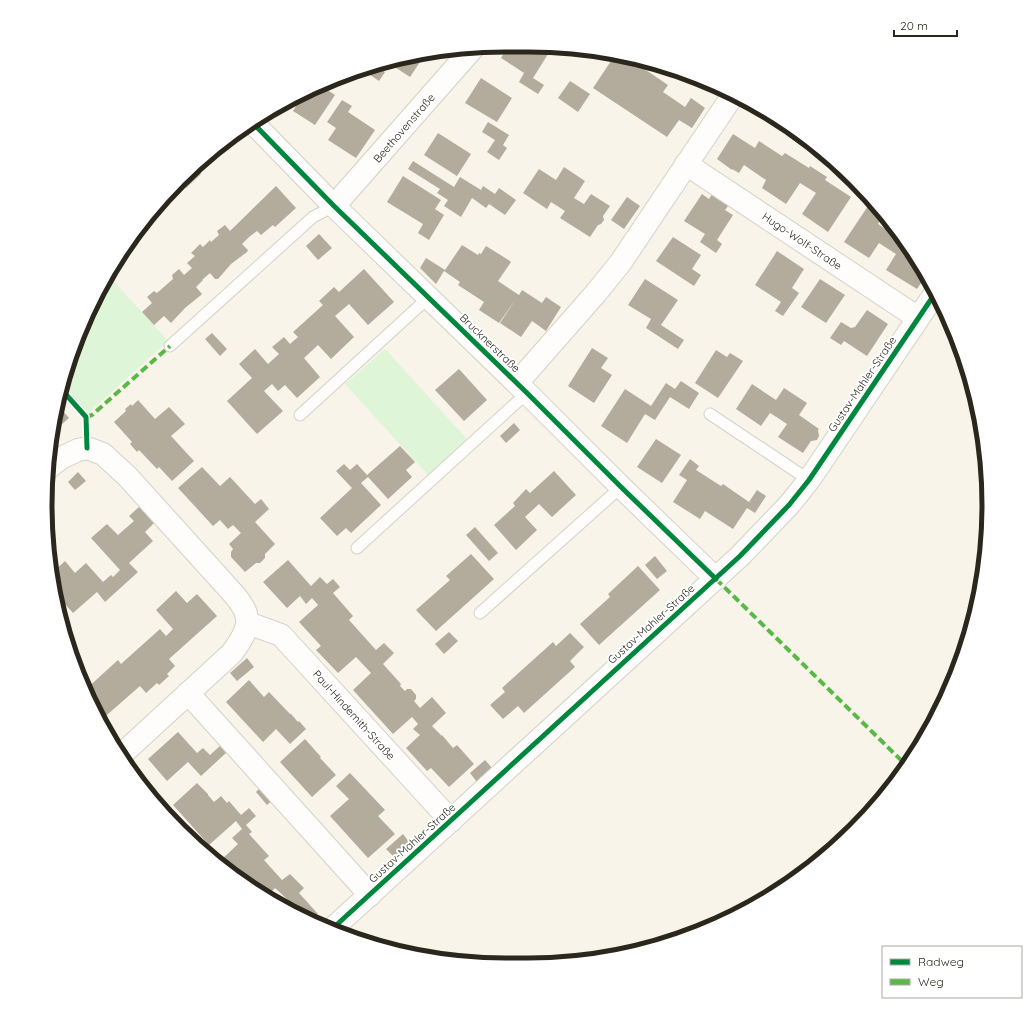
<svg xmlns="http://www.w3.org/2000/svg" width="1034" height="1010" font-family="Quicksand,sans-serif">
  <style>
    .green { fill: #def6d7 }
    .building { fill: #b3ac9c }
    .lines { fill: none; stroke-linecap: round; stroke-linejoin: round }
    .lane-casing { stroke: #d5d1c7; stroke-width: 13 }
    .street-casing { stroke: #d5d1c7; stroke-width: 24 }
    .lane { stroke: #fefdfc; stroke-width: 11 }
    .street { stroke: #fefdfc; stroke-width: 22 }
    .quiet { stroke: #58b947; stroke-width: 4; stroke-dasharray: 8 4; stroke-linecap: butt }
    .cycleway-casing { stroke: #fff; stroke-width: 8 }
    .cycleway { stroke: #00873e; stroke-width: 5 }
    .labels { text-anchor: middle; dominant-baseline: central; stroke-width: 4; stroke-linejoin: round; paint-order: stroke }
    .street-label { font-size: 11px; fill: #2c271c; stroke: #fff }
    .rim { fill: none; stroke: #2c271c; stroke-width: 5 }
  </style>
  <rect width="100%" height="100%" fill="#f8f4ea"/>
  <g class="green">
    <polygon points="109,276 168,341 88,413 63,385 69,357"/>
    <polygon points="385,349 467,439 428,475 345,384"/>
  </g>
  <g class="building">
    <polygon points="509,45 544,47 550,51 533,78 544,85 538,94 519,82 524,73 501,58"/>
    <polygon points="426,53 410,77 387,62 415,54"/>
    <polygon points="615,55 628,58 668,85 663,92 685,107 691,98 705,108 692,128 679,120 667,137 593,88"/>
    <polygon points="376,66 385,72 379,81 363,70"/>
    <polygon points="481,78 512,98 497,122 465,103"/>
    <polygon points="570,81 590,94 578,112 558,98"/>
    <polygon points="320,85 335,95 315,125 293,111 301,98 298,96"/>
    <polygon points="342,100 352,106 348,112 375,130 356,158 328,140 336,128 327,122"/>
    <polygon points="488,122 509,135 503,145 507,148 499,160 487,152 495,140 482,132"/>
    <polygon points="438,133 471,154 457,176 424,155"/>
    <polygon points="733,134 755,148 759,141 782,156 785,153 809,168 810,166 827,177 825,180 851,197 828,232 802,214 816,193 800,183 786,204 762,188 766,180 744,165 739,173 732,169 732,170 717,159"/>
    <polygon points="413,161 454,187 460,177 481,190 483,186 495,194 499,188 516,200 505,215 489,204 486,208 472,198 461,217 444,206 448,200 437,193 440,189 408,169"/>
    <polygon points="195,167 201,174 186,188 179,180"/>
    <polygon points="564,167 585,181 574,198 584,204 591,194 610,206 603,216 604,220 601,224 598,225 590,237 560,218 565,211 551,202 547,209 523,193 539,169 556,180"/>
    <polygon points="403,176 441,200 435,209 444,215 429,240 418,233 423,224 387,202"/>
    <polygon points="276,186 296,208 275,227 273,225 261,235 257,231 249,237 242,244 248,250 247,252 231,264 218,279 215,279 210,273 202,280 203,280 196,287 202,294 201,295 185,308 171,323 164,316 154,325 142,312 152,303 147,297 154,291 157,293 173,279 172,275 179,269 184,275 192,268 187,263 195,256 191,253 200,244 203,247 210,240 211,242 219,235 217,231 225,225 230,231"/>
    <polygon points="714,191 731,202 725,210 733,215 717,240 722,244 716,253 700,242 705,234 684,221 702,194 709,199"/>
    <polygon points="627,197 640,206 624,229 611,220"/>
    <polygon points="868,206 883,216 878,224 887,230 890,225 897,231 926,276 917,289 886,270 896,254 879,243 869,258 844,242"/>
    <polygon points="319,234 332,248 318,260 306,246"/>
    <polygon points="673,237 701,255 692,269 701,275 694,286 656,261"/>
    <polygon points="462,245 478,255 479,253 481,254 486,246 510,261 511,262 498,281 519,295 522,290 542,303 546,297 561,307 546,331 532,321 521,337 500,323 516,299 499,323 479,310 484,302 458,285 460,282 444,271 436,284 420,268 426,258 445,270"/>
    <polygon points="777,251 804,269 792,288 799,293 783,316 775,311 781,302 755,285"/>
    <polygon points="364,269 394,302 368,325 349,304 335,316 354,337 331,359 318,345 304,358 320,377 297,398 285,385 278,391 272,384 264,391 283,411 257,434 227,401 252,378 239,364 255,349 268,364 279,354 272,347 284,337 290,344 298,337 293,332 323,305 319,301 334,287 339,292"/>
    <polygon points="645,279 678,300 661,325 684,340 678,349 646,328 651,319 628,305"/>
    <polygon points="820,279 845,295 826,323 801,307"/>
    <polygon points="867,310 888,324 867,356 844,341 841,345 830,338 841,322 851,328 855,327"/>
    <polygon points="212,333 227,349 220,356 205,339"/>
    <polygon points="592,348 608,358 601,368 612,375 594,403 568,386"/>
    <polygon points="716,350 727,357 730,353 743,361 718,398 695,383"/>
    <polygon points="459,369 487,400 464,421 435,390"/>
    <polygon points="681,381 699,393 689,409 670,397 655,420 645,414 627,443 601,426 625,389 651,406 666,383 675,389"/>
    <polygon points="752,384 776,400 784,388 807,403 799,415 819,429 818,430 819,436 817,440 811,441 803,453 778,437 787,424 778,418 770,413 761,426 736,409"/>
    <polygon points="138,400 155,419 169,407 185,424 171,436 194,461 172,481 159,467 157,469 139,450 137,452 130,444 132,442 114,422 126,411 125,409 131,404 132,406"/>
    <polygon points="58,405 69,418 51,434"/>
    <polygon points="514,423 520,430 506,443 500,436"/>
    <polygon points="656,439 681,455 662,483 637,467"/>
    <polygon points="400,446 415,462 406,470 412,477 388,499 368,477 361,483 381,505 351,533 346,528 337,536 320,518 352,488 336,471 344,464 350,470 357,464 367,475"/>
    <polygon points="690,459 699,466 696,470 721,486 723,484 749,502 757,490 766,496 755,513 747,508 733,529 705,511 700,519 673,502 687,480 679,475"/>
    <polygon points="202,467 220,486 230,477 255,504 261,499 269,509 255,522 275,544 265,554 265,558 260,563 256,563 245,572 231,557 231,552 233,549 229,544 241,533 233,525 228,529 220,520 213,526 178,488"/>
    <polygon points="554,471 576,495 552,517 539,504 525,517 537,530 516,550 494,525 515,506 513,503 526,489 530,493"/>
    <polygon points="78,472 86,481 75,490 68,482"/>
    <polygon points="139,507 154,523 145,532 153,541 129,563 138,572 105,602 97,592 73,613 56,594 52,573 65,561 75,573 86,563 103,582 111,575 113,577 120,570 91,538 107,524 118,535 134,521 129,516"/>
    <polygon points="475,527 498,553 489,561 466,535"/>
    <polygon points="471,554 494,579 436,631 416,610 450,580 446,576"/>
    <polygon points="655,556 667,571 657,579 645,565"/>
    <polygon points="288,560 311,586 320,577 327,584 333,579 340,587 333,593 353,616 349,620 376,650 384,643 394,653 383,664 401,684 400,686 405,691 407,689 411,689 416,695 416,699 414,701 420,708 432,697 446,713 432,726 442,736 442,735 453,748 457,745 474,764 449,787 431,768 427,771 406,748 420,735 413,729 418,724 412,717 393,734 353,690 371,673 356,657 338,673 316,650 321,646 299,622 318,605 312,598 306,604 300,596 287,608 263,582"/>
    <polygon points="638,566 660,590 599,645 580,624 610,597 608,594"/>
    <polygon points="176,591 187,603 197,594 217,616 169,659 175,666 167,674 169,676 159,685 157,683 146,693 140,686 100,721 92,708 85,690 118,660 121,664 160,629 166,636 173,629 156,610"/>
    <polygon points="449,632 458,641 444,654 435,644"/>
    <polygon points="570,633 584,647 570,661 575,667 524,713 518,706 503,719 490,705 505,692 502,688 553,642 556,646"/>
    <polygon points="247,658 254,667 237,681 230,673"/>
    <polygon points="249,680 264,697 269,692 290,714 291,714 298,722 299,721 306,729 290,744 276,729 263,742 226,702"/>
    <polygon points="178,732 197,753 203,748 210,755 220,746 226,753 201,776 188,762 167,781 148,759"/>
    <polygon points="305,739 321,757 320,758 336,775 312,797 280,762"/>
    <polygon points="485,760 492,768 477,782 470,773"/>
    <polygon points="350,773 385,810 378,816 395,834 368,858 330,816 349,799 336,786"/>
    <polygon points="197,783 208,794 208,795 214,802 221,796 227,803 229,801 241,815 249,808 256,816 246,825 252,832 249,834 269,856 264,860 282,880 290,874 304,888 299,893 318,914 311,920 283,907 289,901 275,888 266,897 219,862 238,844 232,838 242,829 236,821 209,845 173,805"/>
    <polygon points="263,785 275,798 267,805 256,792"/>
    <polygon points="403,834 410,843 394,857 386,849"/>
  </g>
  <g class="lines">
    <defs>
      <g id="lane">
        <polyline points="170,346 313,217 334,206"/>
        <polyline points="710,414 809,480"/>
        <polyline points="300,415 428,298"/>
        <polyline points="357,548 527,393"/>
        <polyline points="480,613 621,487"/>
      </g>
      <g id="street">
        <polyline points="251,121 334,206 527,393 621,487 716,579"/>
        <polyline points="686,164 918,318"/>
        <polyline points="334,206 473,48"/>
        <polyline points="517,383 596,293 621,262 733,95"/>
        <path d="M 48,468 L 61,458 L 78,450 L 87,448 L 103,454 L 127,476 L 230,590 C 253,615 252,626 232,653 L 121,755"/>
        <polyline points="248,623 281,635 451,821"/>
        <polyline points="188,693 370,895"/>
        <polyline points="332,929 740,556 789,505 809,480 936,292"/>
      </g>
    </defs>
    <use href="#lane" class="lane-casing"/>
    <use href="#street" class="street-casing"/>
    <use href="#lane" class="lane"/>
    <use href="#street" class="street"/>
    <g class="quiet">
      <polyline points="86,417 92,415 170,346"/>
      <polyline points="716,579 906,765"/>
    </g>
    <defs>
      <g id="cycleway">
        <polyline points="251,121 334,206 527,393 621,487 716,579"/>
        <polyline points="62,390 86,417 87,448"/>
        <polyline points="332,929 740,556 789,505 809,480 936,292"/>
      </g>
    </defs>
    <use href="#cycleway" class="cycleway-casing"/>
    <use href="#cycleway" class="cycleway"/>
  </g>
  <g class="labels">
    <g class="street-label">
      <text transform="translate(404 128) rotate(-49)">Beethovenstraße</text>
      <text transform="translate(802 241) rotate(34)">Hugo-Wolf-Straße</text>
      <text transform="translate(490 343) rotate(44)">Brucknerstraße</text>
      <text transform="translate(862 384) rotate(-56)">Gustav-Mahler-Straße</text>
      <text transform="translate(651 624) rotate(-42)">Gustav-Mahler-Straße</text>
      <text transform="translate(354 715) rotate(48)">Paul-Hindemith-Straße</text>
      <text transform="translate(412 843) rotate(-42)">Gustav-Mahler-Straße</text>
    </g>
  </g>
  <path d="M0 0H1034V1010H0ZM505 52H529A453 453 0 0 1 982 505V505A453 453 0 0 1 529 958H505A453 453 0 0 1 52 505V505A453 453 0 0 1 505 52Z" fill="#fff" fill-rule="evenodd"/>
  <path class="rim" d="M505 52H529A453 453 0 0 1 982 505V505A453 453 0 0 1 529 958H505A453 453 0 0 1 52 505V505A453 453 0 0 1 505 52Z"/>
  <rect x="882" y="946" width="140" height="52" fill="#ffffff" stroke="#aba9a4"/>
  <rect x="890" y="959" width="20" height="6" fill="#00873e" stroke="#aba9a4"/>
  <text x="918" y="966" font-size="12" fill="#2c271c">Radweg</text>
  <rect x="890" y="979" width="20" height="6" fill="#58b947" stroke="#aba9a4"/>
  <text x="918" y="986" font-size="12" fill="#2c271c">Weg</text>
  <path d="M894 30v6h63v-6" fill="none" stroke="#2c271c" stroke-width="2"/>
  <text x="900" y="30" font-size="12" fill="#2c271c" stroke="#ffffff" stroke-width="3" paint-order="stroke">20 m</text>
</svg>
